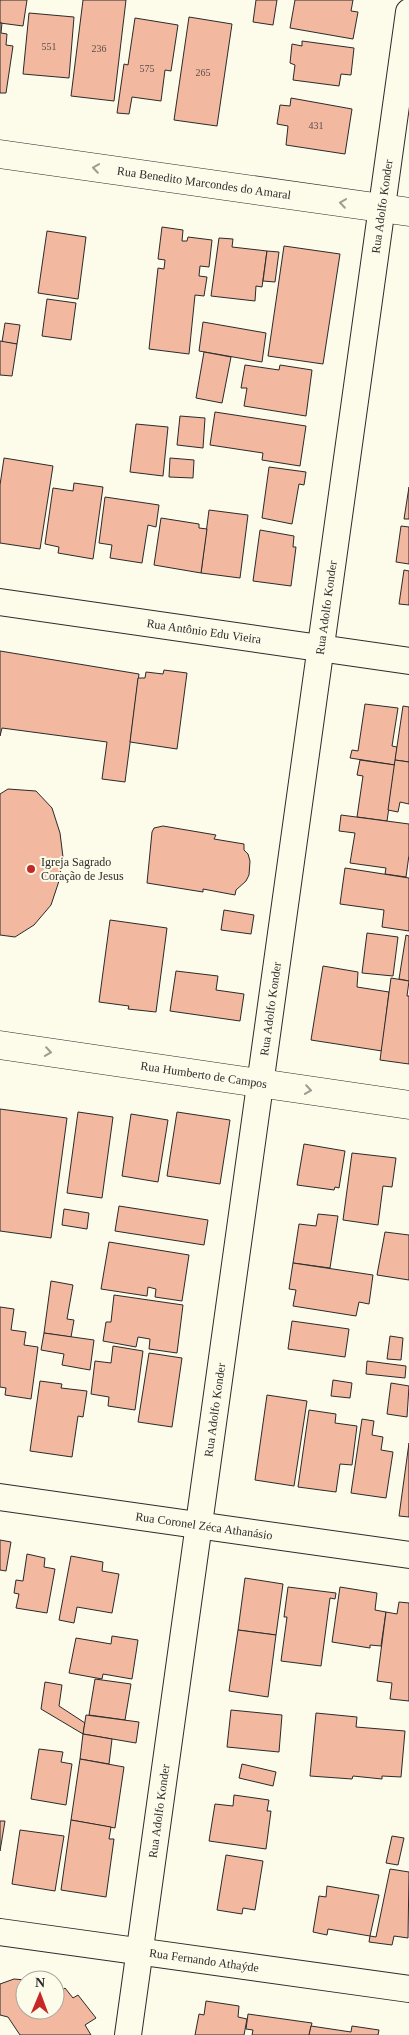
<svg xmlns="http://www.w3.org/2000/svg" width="409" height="2035" font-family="'Times New Roman',serif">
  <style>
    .building { fill: #f2b8a0; stroke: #2b2b2b }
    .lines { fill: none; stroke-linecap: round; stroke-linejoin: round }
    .minor-casing { stroke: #2b2b2b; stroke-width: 28 }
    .secondary-casing { stroke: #2b2b2b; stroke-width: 29 }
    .minor { stroke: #fdfbea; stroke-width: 26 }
    .secondary { stroke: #fdfbea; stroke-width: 28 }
    .oneway { stroke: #9e9d94 }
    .poi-dot { fill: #c62828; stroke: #fdfbea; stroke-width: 2 }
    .labels { text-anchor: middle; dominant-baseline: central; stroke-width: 4; stroke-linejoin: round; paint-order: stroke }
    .number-label { font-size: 10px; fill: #5d4e48 }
    .street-label { font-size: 12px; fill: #2b2b2b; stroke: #fdfbea }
    .poi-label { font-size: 12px; fill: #2b2b2b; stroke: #fdfbea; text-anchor: start }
  </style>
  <rect width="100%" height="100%" fill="#fdfbea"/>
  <g class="building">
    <polygon points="0,0 27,0 23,26 0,23"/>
    <polygon points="83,0 126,0 114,101 71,96"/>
    <polygon points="256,0 277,0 273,25 253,22"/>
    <polygon points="295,0 353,0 351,11 358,12 353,39 290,28"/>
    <polygon points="29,13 74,17 69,78 23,74"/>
    <polygon points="189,17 232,24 217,126 174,120"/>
    <polygon points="135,18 178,25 171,71 165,70 161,101 132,97 129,114 117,113 124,64 128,65"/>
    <polygon points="0,23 2,23 1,33 7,34 6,45 13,46 6,93 0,93"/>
    <polygon points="302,41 354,48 351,75 341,74 339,86 293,80 295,65 290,63 292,44 302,46"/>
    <polygon points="291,98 352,109 345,154 286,145 288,126 277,124 280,105 290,106"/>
    <polygon points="162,227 183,230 182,241 187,241 188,237 212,240 209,267 200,266 199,276 207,277 204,296 195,295 189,354 149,349 158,268 164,269 165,260 158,259"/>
    <polygon points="47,231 86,237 78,299 38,293"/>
    <polygon points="219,238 233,239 232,247 267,251 262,287 256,286 255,301 211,296"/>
    <polygon points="284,246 340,254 323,364 268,356"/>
    <polygon points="267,251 279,252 275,282 263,281"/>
    <polygon points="47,299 76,303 71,340 42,336"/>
    <polygon points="203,322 266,333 262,362 199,351"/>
    <polygon points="5,323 20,325 17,344 2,342"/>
    <polygon points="0,341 17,344 12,376 0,375"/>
    <polygon points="204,352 231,357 222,403 196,398"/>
    <polygon points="245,365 279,370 280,365 312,370 306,416 244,406 247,388 241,388"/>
    <polygon points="215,412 306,426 300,466 262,460 263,453 210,445"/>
    <polygon points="180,416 205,418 203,448 177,445"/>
    <polygon points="136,424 168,427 163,476 130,472"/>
    <polygon points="4,458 53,466 40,549 0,543 0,485"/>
    <polygon points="170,458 194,460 193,478 169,477"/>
    <polygon points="269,467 306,472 304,485 299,484 292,524 262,518"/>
    <polygon points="74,483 103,487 93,559 58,553 59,547 45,544 53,488 73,491"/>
    <polygon points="409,487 409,519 404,519"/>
    <polygon points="105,497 159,505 156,527 148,525 142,563 110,558 112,545 99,543"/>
    <polygon points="209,510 248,515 240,578 201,573"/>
    <polygon points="161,518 199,524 199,528 207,529 201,573 154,565"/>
    <polygon points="401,526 409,527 409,564 396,562"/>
    <polygon points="260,530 294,536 293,547 296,547 291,586 253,581"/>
    <polygon points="404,570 409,571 409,605 399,604"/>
    <polygon points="0,651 139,674 125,782 102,779 107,742 2,728 0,736"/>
    <polygon points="164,670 187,673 177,749 130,742 138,678 145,678 146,672 163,674"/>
    <polygon points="365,704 398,708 392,746 397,747 395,765 350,758 352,750 358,751"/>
    <polygon points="403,706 409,707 409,762 395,760"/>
    <polygon points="360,760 395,765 387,821 357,817 363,776 357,775"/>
    <polygon points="395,760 409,762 409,804 400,802 398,812 388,810"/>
    <polygon points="8,789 36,791 52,808 60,833 63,857 59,881 51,905 34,925 15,937 0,935 0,794"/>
    <polygon points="341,815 409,824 409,855 406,877 385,874 386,868 350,863 355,833 339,831"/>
    <polygon points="163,826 216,835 214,839 244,844 244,850 248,854 250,861 249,875 246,881 236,890 235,895 203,889 203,892 147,883 152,832 154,828"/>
    <polygon points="345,868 409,878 409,931 382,927 384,910 340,904"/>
    <polygon points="224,910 254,915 251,934 221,930"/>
    <polygon points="110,920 167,928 156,1012 128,1009 129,1006 99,1002"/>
    <polygon points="367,933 398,937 393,976 362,973"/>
    <polygon points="406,935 409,936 409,981 399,979"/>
    <polygon points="323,966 358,972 357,987 389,992 382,1051 311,1040"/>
    <polygon points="176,971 218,976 216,990 244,994 240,1021 170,1011"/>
    <polygon points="391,978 409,981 407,996 409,996 409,1064 380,1060"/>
    <polygon points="0,1109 67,1118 51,1238 0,1231"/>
    <polygon points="78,1112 113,1117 102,1198 67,1193"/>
    <polygon points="177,1112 230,1120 220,1184 167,1176"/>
    <polygon points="131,1114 168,1120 158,1182 122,1176"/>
    <polygon points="304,1144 345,1151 339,1188 335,1187 334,1190 297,1185"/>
    <polygon points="352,1153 396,1158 392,1187 383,1186 378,1225 343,1220"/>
    <polygon points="119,1206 208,1220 204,1245 115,1231"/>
    <polygon points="64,1209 89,1213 87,1229 62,1225"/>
    <polygon points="318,1214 338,1216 330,1268 293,1263 299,1224 316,1226"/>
    <polygon points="385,1232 409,1235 409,1280 377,1275"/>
    <polygon points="109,1242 189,1255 182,1301 155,1297 156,1289 148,1287 147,1296 101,1289"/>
    <polygon points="293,1263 373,1275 369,1304 359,1302 356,1316 293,1306 296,1290 289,1289"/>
    <polygon points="51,1281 73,1285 67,1319 74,1320 71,1337 44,1333"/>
    <polygon points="114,1295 183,1305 177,1353 149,1349 150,1339 138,1337 136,1347 103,1341 106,1322 111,1322"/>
    <polygon points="0,1307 14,1309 11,1330 26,1332 24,1345 38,1347 31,1399 5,1395 6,1388 0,1387"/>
    <polygon points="292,1321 349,1329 345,1357 288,1349"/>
    <polygon points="44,1333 94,1340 90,1370 62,1365 64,1354 41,1350"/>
    <polygon points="390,1336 403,1338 401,1360 387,1359"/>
    <polygon points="113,1346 143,1351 135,1410 108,1406 109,1397 91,1394 95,1361 111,1363"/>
    <polygon points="149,1353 182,1358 172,1427 138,1422"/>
    <polygon points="367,1361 406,1366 405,1378 366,1374"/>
    <polygon points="333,1380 352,1383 350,1398 331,1396"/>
    <polygon points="40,1381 62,1384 61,1388 87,1391 83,1417 78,1416 72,1457 30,1451"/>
    <polygon points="391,1383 409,1386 407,1417 387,1414"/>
    <polygon points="267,1395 307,1401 294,1486 255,1480"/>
    <polygon points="309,1410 336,1414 335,1423 357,1426 352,1465 340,1464 336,1492 298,1487"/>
    <polygon points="362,1419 374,1421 372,1435 383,1437 381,1450 393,1452 386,1498 351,1493"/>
    <polygon points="409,1443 409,1517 399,1516"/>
    <polygon points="0,1540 11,1542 6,1571 0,1570"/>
    <polygon points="27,1554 45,1558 44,1567 55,1569 47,1613 16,1608 19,1594 14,1593 16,1580 23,1581"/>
    <polygon points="71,1556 103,1562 102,1571 119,1574 112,1613 77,1607 74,1623 59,1620"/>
    <polygon points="245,1578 283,1584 276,1635 238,1630"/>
    <polygon points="288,1587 336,1593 335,1599 330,1598 321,1666 281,1661 287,1617 284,1617"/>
    <polygon points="340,1587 377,1593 375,1610 386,1612 381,1646 370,1645 370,1648 332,1642"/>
    <polygon points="399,1602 409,1603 409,1701 390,1699 392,1683 377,1681 386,1612 397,1614"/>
    <polygon points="238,1630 276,1635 268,1697 229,1691"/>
    <polygon points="112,1636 138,1640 132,1679 103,1674 102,1679 69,1673 76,1638 111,1644"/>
    <polygon points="95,1679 131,1684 125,1720 89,1715"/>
    <polygon points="45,1682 62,1685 59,1706 85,1723 83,1734 41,1709"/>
    <polygon points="231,1710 282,1715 279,1752 227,1747"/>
    <polygon points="316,1713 357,1717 356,1727 405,1731 401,1777 382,1776 382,1779 353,1776 352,1779 310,1776"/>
    <polygon points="86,1715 139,1722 136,1743 83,1734"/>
    <polygon points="83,1734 112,1739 109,1764 80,1759"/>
    <polygon points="39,1749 63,1752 61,1762 72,1764 66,1805 31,1799"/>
    <polygon points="80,1759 124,1767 115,1828 71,1820"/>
    <polygon points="242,1764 276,1772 273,1786 239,1778"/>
    <polygon points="234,1795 269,1800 267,1811 271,1811 266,1849 209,1841 215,1804 233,1806"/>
    <polygon points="71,1820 111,1827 109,1839 114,1839 106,1897 61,1890"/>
    <polygon points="0,1821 5,1821 0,1851"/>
    <polygon points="20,1830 64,1836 55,1891 12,1884"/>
    <polygon points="392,1836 404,1838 398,1865 386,1863"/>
    <polygon points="226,1855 263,1861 255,1910 243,1908 242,1914 217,1910"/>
    <polygon points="390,1869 409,1872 408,1938 394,1936 392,1945 369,1942 370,1936 376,1937"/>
    <polygon points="327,1886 379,1895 370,1936 328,1929 327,1935 313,1932 319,1896 326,1897"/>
    <polygon points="14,1979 25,1980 25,2010 55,2010 55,1992 57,1994 65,1988 73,1998 78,1995 96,2018 85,2025 91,2035 20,2035 8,2017 0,2015 0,1984"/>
    <polygon points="206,2001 239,2006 238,2017 247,2019 244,2035 195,2035 199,2014 204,2015"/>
    <polygon points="248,2014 312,2023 309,2035 252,2035 253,2030 246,2029"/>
    <polygon points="311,2026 351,2032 352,2026 379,2030 378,2035 309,2035"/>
  </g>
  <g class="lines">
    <defs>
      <g id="minor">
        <path id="s1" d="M 0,602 L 409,661"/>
        <path id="s2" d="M 0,1497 L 409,1555"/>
        <path id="s3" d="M 0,1932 L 409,1989"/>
        <path id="s4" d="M 128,2035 L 409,12"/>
      </g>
      <g id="secondary">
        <path id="s5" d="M 0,154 L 409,212"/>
        <path id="s6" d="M 0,1045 L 409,1105"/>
      </g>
    </defs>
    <use href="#minor" class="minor-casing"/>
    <use href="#secondary" class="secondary-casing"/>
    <use href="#minor" class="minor"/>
    <use href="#secondary" class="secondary"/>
  </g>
  <defs><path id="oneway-chevron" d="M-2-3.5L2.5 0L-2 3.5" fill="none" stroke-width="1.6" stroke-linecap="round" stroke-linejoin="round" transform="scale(1.25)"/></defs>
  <g class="oneway">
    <use href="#oneway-chevron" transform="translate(96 168) rotate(-172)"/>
    <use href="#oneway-chevron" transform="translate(343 203) rotate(-172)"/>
    <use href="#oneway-chevron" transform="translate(48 1052) rotate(8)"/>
    <use href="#oneway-chevron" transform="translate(308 1090) rotate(8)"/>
  </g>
  <circle class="poi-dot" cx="31" cy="869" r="5"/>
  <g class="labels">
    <g class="number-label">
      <text x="49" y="46">551</text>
      <text x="99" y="48">236</text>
      <text x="147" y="68">575</text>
      <text x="203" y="72">265</text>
      <text x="316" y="125">431</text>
    </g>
    <g class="street-label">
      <text stroke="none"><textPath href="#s5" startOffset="206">Rua Benedito Marcondes do Amaral</textPath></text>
      <text stroke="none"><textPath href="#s4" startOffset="1846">Rua Adolfo Konder</textPath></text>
      <text stroke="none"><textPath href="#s4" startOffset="1441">Rua Adolfo Konder</textPath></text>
      <text stroke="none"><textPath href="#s1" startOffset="206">Rua Antônio Edu Vieira</textPath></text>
      <text stroke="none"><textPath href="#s4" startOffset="1036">Rua Adolfo Konder</textPath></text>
      <text stroke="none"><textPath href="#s6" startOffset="206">Rua Humberto de Campos</textPath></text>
      <text stroke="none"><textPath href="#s4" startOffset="631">Rua Adolfo Konder</textPath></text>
      <text stroke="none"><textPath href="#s2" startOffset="206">Rua Coronel Zéca Athanásio</textPath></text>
      <text stroke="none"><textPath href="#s4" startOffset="226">Rua Adolfo Konder</textPath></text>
      <text stroke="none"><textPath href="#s3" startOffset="206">Rua Fernando Athaýde</textPath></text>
    </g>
    <g class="poi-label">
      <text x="41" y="862">Igreja Sagrado<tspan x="41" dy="14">Coração de Jesus</tspan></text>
    </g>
  </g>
  <g transform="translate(40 1995) rotate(1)"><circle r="24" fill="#fdfbea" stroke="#a9a89e"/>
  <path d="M0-4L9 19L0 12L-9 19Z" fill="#c62828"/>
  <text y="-8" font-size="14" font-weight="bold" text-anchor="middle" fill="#2b2b2b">N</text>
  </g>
</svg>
